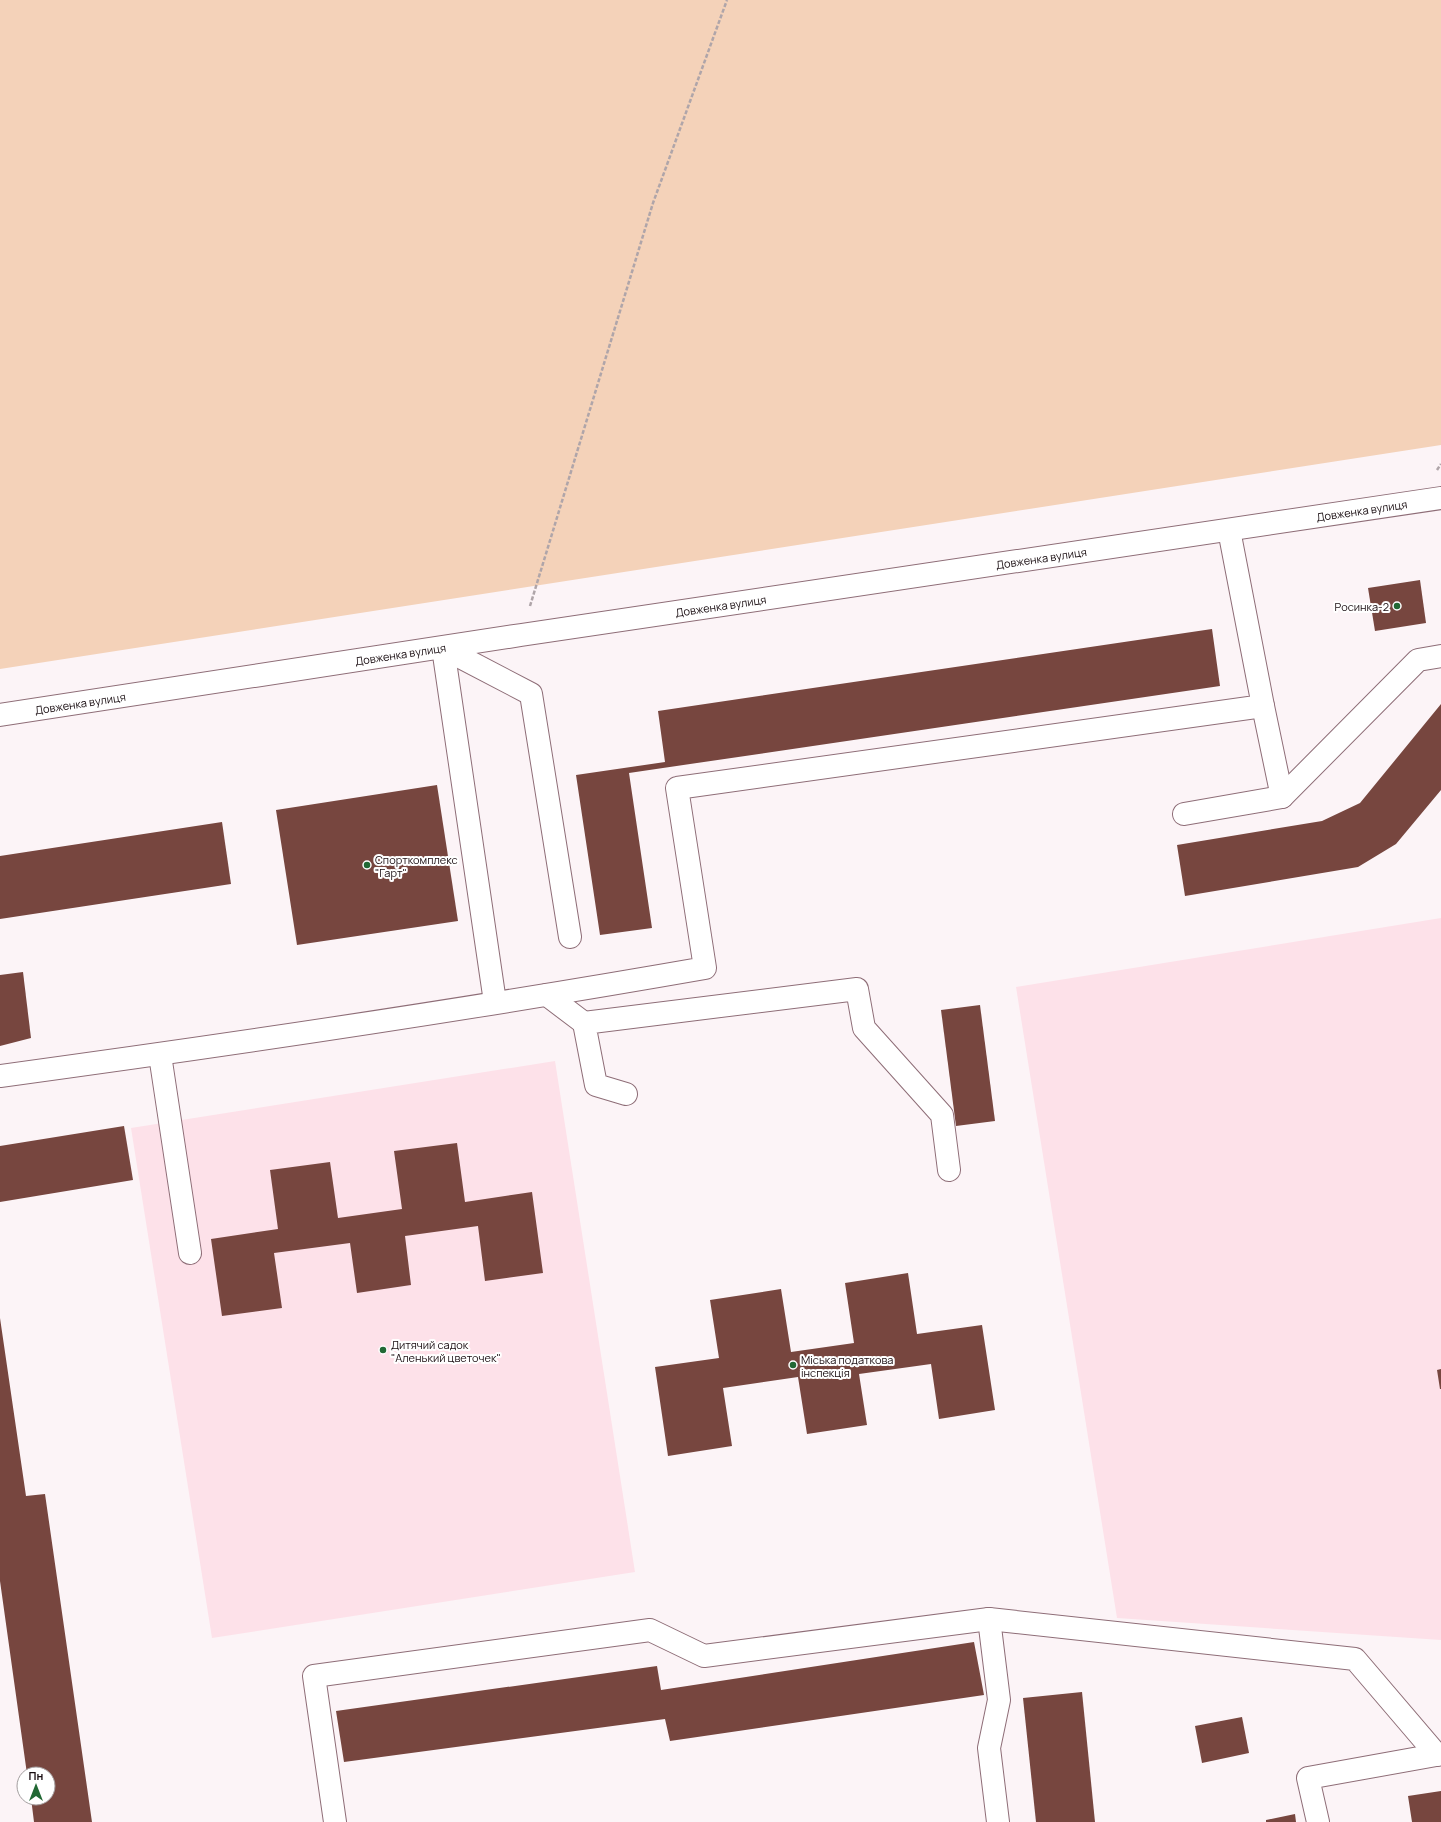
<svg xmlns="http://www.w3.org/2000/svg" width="1441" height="1822" font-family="Manrope,sans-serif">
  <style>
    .built { fill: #fde1e9 }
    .green { fill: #f4d2b9 }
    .building { fill: #77463f }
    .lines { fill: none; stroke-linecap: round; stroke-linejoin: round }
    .minor-casing { stroke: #8e6d77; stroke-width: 24 }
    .path { stroke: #afa5a9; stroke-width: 2.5; stroke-dasharray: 4 2; stroke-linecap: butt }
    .minor { stroke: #fff; stroke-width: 22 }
    .poi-dot { fill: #216834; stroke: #fff; stroke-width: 1.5 }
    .labels { text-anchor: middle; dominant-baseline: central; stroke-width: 4; stroke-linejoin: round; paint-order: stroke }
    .street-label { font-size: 11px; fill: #180c10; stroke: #fff }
    .poi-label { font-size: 11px; fill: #180c10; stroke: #fff; text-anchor: start }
  </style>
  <rect width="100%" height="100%" fill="#fcf4f7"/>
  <g class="built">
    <polygon points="1441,918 1441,1640 1117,1618 1016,987"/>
    <polygon points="555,1061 635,1572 212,1638 131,1128"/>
  </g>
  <polygon class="green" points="0,0 1441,0 1441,445 0,669"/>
  <g class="building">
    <polygon points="1420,580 1426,623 1375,631 1368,588"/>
    <polygon points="1212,629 1220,686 629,773 652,928 600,935 576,775 665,762 658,711"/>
    <polygon points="1441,704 1441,790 1396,844 1358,867 1185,896 1177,845 1322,821 1360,803"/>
    <polygon points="437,785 458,921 297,945 276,810"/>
    <polygon points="222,822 231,884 0,919 0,856"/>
    <polygon points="23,972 31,1038 0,1046 0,975"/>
    <polygon points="980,1005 995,1121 956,1126 941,1010"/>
    <polygon points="124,1126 133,1180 0,1202 0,1146"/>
    <polygon points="457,1143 465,1202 532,1192 543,1273 485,1281 478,1226 405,1236 411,1285 357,1293 350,1243 274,1253 282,1308 222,1316 211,1239 278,1229 270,1170 330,1162 338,1218 402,1209 394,1151"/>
    <polygon points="908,1273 917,1334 982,1325 995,1410 939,1419 931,1364 859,1374 867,1425 807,1434 798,1377 723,1388 732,1446 668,1456 655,1367 719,1358 710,1300 781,1289 791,1352 854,1343 845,1283"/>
    <polygon points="0,1318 26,1496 45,1494 92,1822 34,1822 31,1798 48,1798 48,1774 27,1774 0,1581"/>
    <polygon points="1441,1369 1441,1389 1440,1389 1437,1370"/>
    <polygon points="974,1642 984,1695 670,1741 665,1719 344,1762 336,1711 657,1666 661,1690"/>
    <polygon points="1082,1692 1095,1822 1036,1822 1023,1698"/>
    <polygon points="1242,1717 1249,1753 1202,1763 1195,1726"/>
    <polygon points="1441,1791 1441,1822 1412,1822 1408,1796"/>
    <polygon points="1295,1814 1296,1822 1266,1822 1266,1820"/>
  </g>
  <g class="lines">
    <defs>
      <g id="minor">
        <polyline points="443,648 495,1002"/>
        <polyline points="443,648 531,694 570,937"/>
        <polyline points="1263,706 1282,797"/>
        <path id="s1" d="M 0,715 L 521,635 L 1441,498"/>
        <polyline points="1184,814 1282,797 1418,660 1441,656"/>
        <polyline points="547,995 584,1023"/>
        <polyline points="160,1055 190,1253"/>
        <path d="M 0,1076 C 236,1044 471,1009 705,968 L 677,788 L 1263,706 L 1229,530"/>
        <polyline points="626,1094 596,1085 584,1023 857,989 864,1028 942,1115 949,1170"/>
        <polyline points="989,1619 999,1700 989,1748 998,1822"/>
        <polyline points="335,1822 314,1676 650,1630 704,1656 989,1619 1355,1659 1437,1755"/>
        <polyline points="1318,1822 1308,1778 1441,1754"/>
      </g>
    </defs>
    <use href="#minor" class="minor-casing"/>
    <g class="path">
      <polyline points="1437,470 1441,464"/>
      <polyline points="530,606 653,203 727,0"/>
    </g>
    <use href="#minor" class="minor"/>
  </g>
  <g class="poi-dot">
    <circle cx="1397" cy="606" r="4"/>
    <circle cx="367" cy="865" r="4"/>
    <circle cx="383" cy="1350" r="4"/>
    <circle cx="793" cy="1365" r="4"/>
  </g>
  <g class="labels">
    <g class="street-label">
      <text stroke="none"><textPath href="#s1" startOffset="1377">Довженка вулиця</textPath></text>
      <text stroke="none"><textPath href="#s1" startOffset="1053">Довженка вулиця</textPath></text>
      <text stroke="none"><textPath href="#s1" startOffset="729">Довженка вулиця</textPath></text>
      <text stroke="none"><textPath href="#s1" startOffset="405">Довженка вулиця</textPath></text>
      <text stroke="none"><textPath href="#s1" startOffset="81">Довженка вулиця</textPath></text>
    </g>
    <g class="poi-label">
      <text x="1389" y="606" text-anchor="end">Росинка-2</text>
      <text x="375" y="859">Спорткомплекс<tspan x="375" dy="13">"Гарт"</tspan></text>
      <text x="391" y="1344">Дитячий садок<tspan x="391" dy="13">"Аленький цветочек"</tspan></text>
      <text x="801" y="1359">Міська податкова<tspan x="801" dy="13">інспекція</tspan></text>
    </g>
  </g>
  <g transform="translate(36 1786)"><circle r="19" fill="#ffffff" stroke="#a39e9f"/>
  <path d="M0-3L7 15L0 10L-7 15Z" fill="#216834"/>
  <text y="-6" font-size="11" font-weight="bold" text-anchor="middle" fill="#180c10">Пн</text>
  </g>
</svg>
